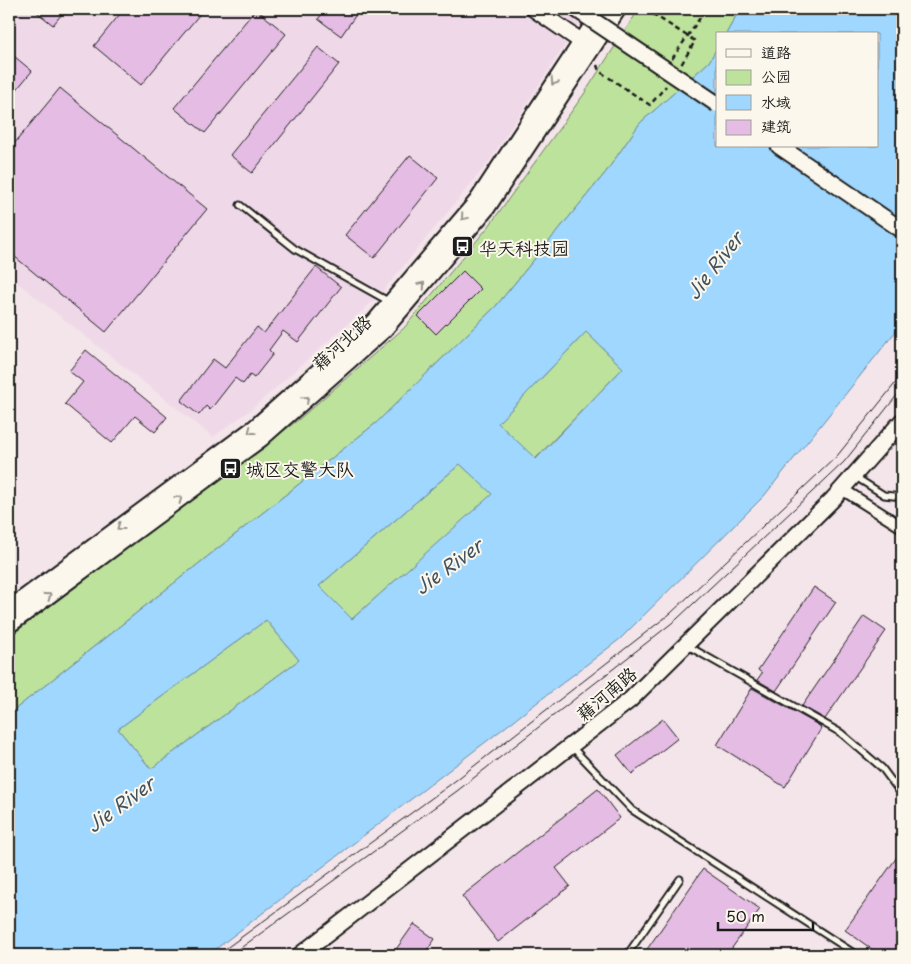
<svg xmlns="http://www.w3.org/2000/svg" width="911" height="964" font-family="'Playpen Sans','LXGW WenKai TC',sans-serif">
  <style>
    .built { fill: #efd9e8 }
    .green { fill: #bde29c; stroke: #6c7f5c }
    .water { fill: #9fd7fe; stroke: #6b8ca4; fill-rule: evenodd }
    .building { fill: #e4bce4; stroke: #1c1c1c }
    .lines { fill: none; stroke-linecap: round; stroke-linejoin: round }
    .service-casing { stroke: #1c1c1c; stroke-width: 9 }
    .minor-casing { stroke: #1c1c1c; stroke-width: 14 }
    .secondary-casing { stroke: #1c1c1c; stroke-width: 19 }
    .path { stroke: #1c1c1c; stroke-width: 2.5; stroke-dasharray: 5 4; stroke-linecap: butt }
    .service { stroke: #fbf7ec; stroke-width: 5 }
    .minor { stroke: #fbf7ec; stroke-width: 10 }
    .secondary { stroke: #fbf7ec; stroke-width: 15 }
    .tram { stroke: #1c1c1c; stroke-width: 1 }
    .secondary-bridge-casing { stroke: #1c1c1c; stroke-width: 19; stroke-linecap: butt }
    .path-bridge { stroke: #1c1c1c; stroke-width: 2.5; stroke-dasharray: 5 4; stroke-linecap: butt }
    .secondary-bridge { stroke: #fbf7ec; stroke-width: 15 }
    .oneway { stroke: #97948e }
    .labels { text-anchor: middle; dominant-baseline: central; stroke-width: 4; stroke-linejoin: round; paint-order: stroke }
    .poi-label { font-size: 18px; fill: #1c1c1c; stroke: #fbf7ec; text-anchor: start }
    .street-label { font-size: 18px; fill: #1c1c1c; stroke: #fbf7ec }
    .water-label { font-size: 19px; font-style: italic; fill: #435460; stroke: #fbf7ec }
  </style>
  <rect width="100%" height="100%" fill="#f4e5ea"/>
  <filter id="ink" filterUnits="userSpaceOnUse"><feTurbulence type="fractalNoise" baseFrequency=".02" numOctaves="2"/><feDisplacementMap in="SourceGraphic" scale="10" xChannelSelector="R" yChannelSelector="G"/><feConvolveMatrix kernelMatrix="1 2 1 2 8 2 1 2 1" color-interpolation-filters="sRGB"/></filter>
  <g filter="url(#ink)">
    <polygon class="built" points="9,9 567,9 582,19 488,163 379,296 252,409 213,437 9,276"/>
    <g class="green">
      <polygon points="639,9 740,9 726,34 717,34 717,48 709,62 640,123 606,172 496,306 376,423 9,714 9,637 298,420 404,328 489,226 584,94"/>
      <polygon points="586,332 623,368 535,459 498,423"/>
      <polygon points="460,464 493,494 352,619 319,586"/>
      <polygon points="266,620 299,660 151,769 118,729"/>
    </g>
    <path class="water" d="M 740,9 L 902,9 L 902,319 L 896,331 L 764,496 L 620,639 L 208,955 L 9,955 L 9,714 L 376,423 L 496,306 L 606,172 L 640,123 L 709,62 L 717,48 L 717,146 L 877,146 L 877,34 L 726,34 ZM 586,332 L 623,368 L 536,459 L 498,423 ZM 460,464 L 492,494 L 352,619 L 319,586 ZM 266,620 L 299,660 L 151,769 L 118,729 Z"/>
    <g class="building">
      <polygon points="33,9 66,9 53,25"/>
      <polygon points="124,9 204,9 141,85 94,46"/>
      <polygon points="256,9 286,34 205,133 174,108"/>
      <polygon points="326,9 360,9 341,36 318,19"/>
      <polygon points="318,47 339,64 252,173 230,155"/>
      <polygon points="9,52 32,71 9,99"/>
      <polygon points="60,88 207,209 106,332 9,252 9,150"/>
      <polygon points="410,155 438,178 374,258 345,235"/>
      <polygon points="316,267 341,287 298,342 283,331 269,350 273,354 254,378 250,375 243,384 235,378 210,410 206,406 199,415 181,401 213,359 225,368 257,327 264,333"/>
      <polygon points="463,271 481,289 436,334 418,316"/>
      <polygon points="86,350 167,417 155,432 135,416 112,443 65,404 83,382 69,371"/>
      <polygon points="814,587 836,602 776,691 757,680 762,673 758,670"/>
      <polygon points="864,616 886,631 825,719 802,706"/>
      <polygon points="752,688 820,726 821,729 785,787 717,745"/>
      <polygon points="663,719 678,738 632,774 617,755"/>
      <polygon points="598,789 620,818 556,868 570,886 498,942 462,896"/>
      <polygon points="902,850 902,955 880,955 845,930"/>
      <polygon points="703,869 760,909 727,955 643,955"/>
      <polygon points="414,924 435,939 424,955 392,955"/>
    </g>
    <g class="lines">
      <defs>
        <g id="service">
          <polyline points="240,205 295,249 388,301"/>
          <polyline points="854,476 884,495 902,497"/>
          <polyline points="688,646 841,733 882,768 902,795"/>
          <polyline points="572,747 632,810 857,955"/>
          <polyline points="627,955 680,879"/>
        </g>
        <polyline id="minor" points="842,489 902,527"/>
        <g id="secondary">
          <polyline points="534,9 588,46"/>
          <polyline points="779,146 902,230"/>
          <polyline points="9,609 254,428 375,321 477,201 603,9"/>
          <polyline points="9,625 262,438 384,330 487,208 618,9"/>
          <polyline points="300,955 630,700 833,499 902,421"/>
        </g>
      </defs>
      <use href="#service" class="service-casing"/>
      <use href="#minor" class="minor-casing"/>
      <use href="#secondary" class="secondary-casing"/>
      <g class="path">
        <polyline points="672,59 706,9"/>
        <polyline points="597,65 599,71 650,105 666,86"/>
      </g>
      <use href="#service" class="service"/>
      <use href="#minor" class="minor"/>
      <use href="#secondary" class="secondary"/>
      <g class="tram">
        <polyline points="217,955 451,784 671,613 837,456 902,375"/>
        <polyline points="231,955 457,791 677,619 844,462 902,389"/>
      </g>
      <defs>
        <polyline id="secondary-bridge" points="576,9 717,104"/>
      </defs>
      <use href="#secondary-bridge" class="secondary-bridge-casing"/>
      <polyline class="path-bridge" points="645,9 695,41 681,65"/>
      <use href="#secondary-bridge" class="secondary-bridge"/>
    </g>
    <defs><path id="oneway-chevron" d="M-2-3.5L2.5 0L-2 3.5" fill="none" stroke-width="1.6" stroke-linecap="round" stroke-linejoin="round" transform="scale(1.25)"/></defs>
    <g class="oneway">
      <use href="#oneway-chevron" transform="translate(554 82) rotate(123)"/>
      <use href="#oneway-chevron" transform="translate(464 217) rotate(130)"/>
      <use href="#oneway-chevron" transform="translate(422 285) rotate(-50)"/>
      <use href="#oneway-chevron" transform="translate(306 399) rotate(-42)"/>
      <use href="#oneway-chevron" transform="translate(251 431) rotate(142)"/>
      <use href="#oneway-chevron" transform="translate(179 499) rotate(-36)"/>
      <use href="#oneway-chevron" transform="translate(120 527) rotate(144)"/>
      <use href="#oneway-chevron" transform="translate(48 596) rotate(-36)"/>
    </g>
  </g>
  <defs>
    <symbol id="bus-square" viewBox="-11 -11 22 22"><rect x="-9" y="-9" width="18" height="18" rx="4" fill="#1c1c1c" stroke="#fbf7ec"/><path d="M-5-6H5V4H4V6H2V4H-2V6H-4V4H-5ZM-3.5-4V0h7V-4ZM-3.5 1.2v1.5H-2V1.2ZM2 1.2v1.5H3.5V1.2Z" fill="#fff"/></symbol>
  </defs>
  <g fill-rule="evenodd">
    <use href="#bus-square" x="450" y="234" width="25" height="25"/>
    <use href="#bus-square" x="218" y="456" width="25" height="25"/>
  </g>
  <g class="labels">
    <g class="poi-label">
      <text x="479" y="247">华天科技园</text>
      <text x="246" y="468">城区交警大队</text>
    </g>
    <g class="street-label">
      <text transform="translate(341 342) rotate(-42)">藉河北路</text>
      <text transform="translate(606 693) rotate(-40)">藉河南路</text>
    </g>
    <g class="water-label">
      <text transform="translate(714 265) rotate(-52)">Jie River</text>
      <text transform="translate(448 566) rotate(-36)">Jie River</text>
      <text transform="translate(120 804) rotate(-36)">Jie River</text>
    </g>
  </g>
  <rect width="911" height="964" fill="none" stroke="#fbf7ec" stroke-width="30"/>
  <rect x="15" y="15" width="881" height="934" fill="none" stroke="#1c1c1c" stroke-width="2" filter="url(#ink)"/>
  <rect x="716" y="32" width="162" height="115" fill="#fbf7ec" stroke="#a29f99"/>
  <rect x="726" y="49" width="25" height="8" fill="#fbf7ec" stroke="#a29f99"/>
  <text x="761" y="58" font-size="15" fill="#1c1c1c">道路</text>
  <rect x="726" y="70" width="25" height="15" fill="#bde29c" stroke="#a29f99"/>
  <text x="761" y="82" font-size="15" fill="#1c1c1c">公园</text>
  <rect x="726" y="95" width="25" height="15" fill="#9fd7fe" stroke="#a29f99"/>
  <text x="761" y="108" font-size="15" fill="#1c1c1c">水域</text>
  <rect x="726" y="120" width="25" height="15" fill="#e4bce4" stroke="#a29f99"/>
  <text x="761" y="132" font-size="15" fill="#1c1c1c">建筑</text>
  <path d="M718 922v8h95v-8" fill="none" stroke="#1c1c1c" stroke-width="2.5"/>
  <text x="726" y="922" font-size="15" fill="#1c1c1c" stroke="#fbf7ec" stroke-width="4" paint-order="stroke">50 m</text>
</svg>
